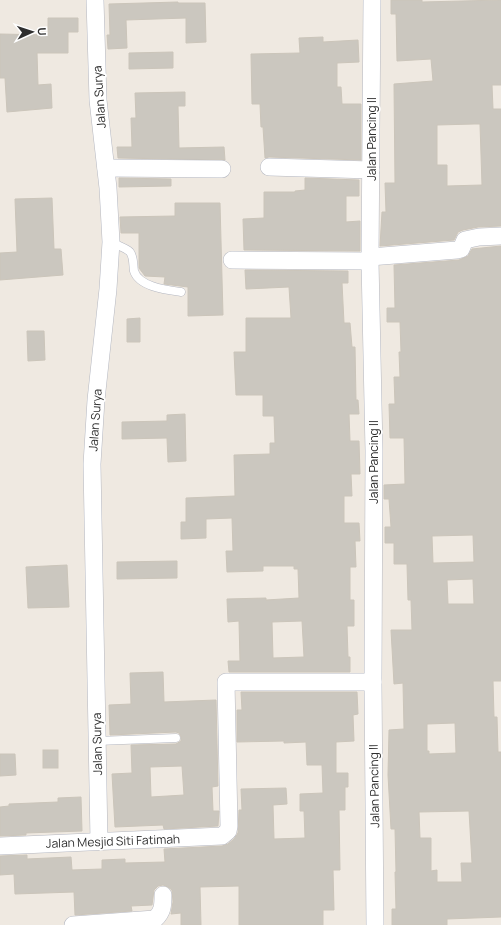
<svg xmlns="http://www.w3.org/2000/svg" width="501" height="925" font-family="Manrope,sans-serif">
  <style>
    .building { fill: #cbc7bf; stroke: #cbc5ba; fill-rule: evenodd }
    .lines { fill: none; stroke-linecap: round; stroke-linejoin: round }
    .service-casing { stroke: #b4b7c1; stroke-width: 9 }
    .minor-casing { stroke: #b4b7c1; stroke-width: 18 }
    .service { stroke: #fff; stroke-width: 8 }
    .minor { stroke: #fff; stroke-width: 17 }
    .labels { text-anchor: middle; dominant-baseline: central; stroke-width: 3.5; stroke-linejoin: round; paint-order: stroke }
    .street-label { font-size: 12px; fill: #2e2e2e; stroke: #fff }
  </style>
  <rect width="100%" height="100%" fill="#efe9e1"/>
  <g class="building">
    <path d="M 391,0 L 422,0 L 422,2 L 501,0 L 501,85 L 492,85 L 493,109 L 501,109 L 501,226 L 478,227 L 463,230 L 458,232 L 454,240 L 380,246 L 382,212 L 386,212 L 385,183 L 395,183 L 394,84 L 433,81 L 431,59 L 397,61 L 396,14 L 391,14 ZM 474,124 L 480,124 L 482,185 L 447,186 L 447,165 L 437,165 L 437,125 Z"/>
    <polygon points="178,2 178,3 205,3 206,42 186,43 186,18 126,20 127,48 108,49 107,35 110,35 109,4"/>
    <polygon points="48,18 78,18 78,32 68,32 68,53 37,53 38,85 51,84 52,108 7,112 5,78 0,78 0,34 48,35"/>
    <polygon points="323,37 323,42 358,40 359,62 337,63 337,87 341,87 342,104 361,104 361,160 269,157 265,158 263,127 261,127 260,104 252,104 251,54 300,53 299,38"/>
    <polygon points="173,52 173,68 129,69 129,53"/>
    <polygon points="185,92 185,106 178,106 179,148 224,147 225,160 118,158 117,147 132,147 131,118 136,118 135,93"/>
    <polygon points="119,178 171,179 171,186 119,187"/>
    <polygon points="305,178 359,180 359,196 346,196 346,222 360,221 360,251 244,250 243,219 264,218 264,192 295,192 295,191 305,190"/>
    <polygon points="52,198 54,249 61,249 63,275 0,280 0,253 17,252 15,199"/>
    <polygon points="175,203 220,203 223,315 188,316 188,287 164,284 165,277 145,276 139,268 139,233 121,233 120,217 175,216"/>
    <path d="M 501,246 L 501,681 L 493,681 L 494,717 L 497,717 L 498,752 L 501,752 L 501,917 L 447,919 L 447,925 L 392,925 L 392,909 L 396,909 L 395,872 L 396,872 L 395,829 L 391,829 L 388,775 L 389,730 L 404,729 L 403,683 L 394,684 L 391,630 L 412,630 L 411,600 L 408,600 L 407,564 L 394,564 L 394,543 L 385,543 L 385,527 L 391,527 L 389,499 L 384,499 L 384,485 L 405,484 L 404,438 L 390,438 L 389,404 L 395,404 L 394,377 L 400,377 L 399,352 L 401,352 L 400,322 L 387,322 L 387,308 L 395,308 L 394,265 L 459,260 L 468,256 L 472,249 ZM 473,535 L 474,562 L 433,563 L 432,536 ZM 473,579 L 474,604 L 448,604 L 447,580 ZM 455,723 L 456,753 L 429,754 L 429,751 L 427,751 L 427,724 ZM 469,811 L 472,863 L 461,863 L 462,882 L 437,882 L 437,870 L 431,871 L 431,838 L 420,838 L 419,812 Z"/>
    <path d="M 245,270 L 348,271 L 348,283 L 342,283 L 344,323 L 350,323 L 352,347 L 355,347 L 356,400 L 358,400 L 359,414 L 349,414 L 350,441 L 359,441 L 360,474 L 351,474 L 352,496 L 344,496 L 344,523 L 359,523 L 360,541 L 355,541 L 356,567 L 350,567 L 350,600 L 354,600 L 354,626 L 347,626 L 348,657 L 350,657 L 350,672 L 229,672 L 228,661 L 240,661 L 239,621 L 228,622 L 227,599 L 266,598 L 266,600 L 299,598 L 298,569 L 294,569 L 294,566 L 263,566 L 263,571 L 227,572 L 226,551 L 233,551 L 232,518 L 206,519 L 206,538 L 181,539 L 181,522 L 186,522 L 186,498 L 235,496 L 234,455 L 270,454 L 270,443 L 275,443 L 274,416 L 263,416 L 263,395 L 236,395 L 234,352 L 246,352 L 246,318 L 291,318 L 289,287 L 246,289 ZM 302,621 L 304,657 L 273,658 L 272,622 Z"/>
    <polygon points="140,318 140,342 127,342 127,319"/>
    <polygon points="27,331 44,331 45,360 28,361"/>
    <polygon points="185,414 186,461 168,462 167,438 122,439 122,422 167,421 167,415"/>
    <polygon points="177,561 177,578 117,579 117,562"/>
    <polygon points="67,565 69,607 28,608 26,567"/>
    <path d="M 163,672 L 164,702 L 216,700 L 218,786 L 212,787 L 213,811 L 219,811 L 218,826 L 164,829 L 163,825 L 115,827 L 112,774 L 132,773 L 131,745 L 176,744 L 181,741 L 181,737 L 179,733 L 176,732 L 110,735 L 109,705 L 131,704 L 130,673 ZM 182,766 L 184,795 L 151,797 L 150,767 Z"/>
    <polygon points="241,692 357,692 358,714 353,715 354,741 336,742 336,773 348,773 348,787 345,787 345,810 339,810 340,870 333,870 334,910 323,910 323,925 239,925 239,886 200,887 201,925 181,925 181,913 171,914 173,902 172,890 168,887 163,885 158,886 154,890 152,905 131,906 132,911 75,915 74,892 15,894 14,874 0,875 0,856 27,855 27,859 71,857 72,870 102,869 102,860 125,859 125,863 165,862 164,849 222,846 228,844 234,839 238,833 239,810 242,810 241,789 286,788 287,804 273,805 274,839 305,838 304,811 300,811 300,794 323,793 322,765 307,765 306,742 284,743 284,741 237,742 237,710 242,710"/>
    <rect x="43" y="750" width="15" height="18"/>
    <polygon points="0,754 15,754 16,775 0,776"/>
    <polygon points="81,797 82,831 26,833 26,835 0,836 0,807 9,806 9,804 58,802 58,798"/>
  </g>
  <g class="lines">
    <defs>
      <g id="service">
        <path d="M 111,242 C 116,245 126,248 130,252 C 134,257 133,266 134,271 C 139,287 167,290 181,292"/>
        <polyline points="97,741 176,738"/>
      </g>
      <g id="minor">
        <polyline points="95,0 98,100 108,188 111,242 108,289 96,400 92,464 99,841"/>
        <polyline points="372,0 370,261 374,451 373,682 375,925"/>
        <polyline points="269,167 371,170"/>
        <polyline points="106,168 222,169"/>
        <polyline points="370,257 457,250 461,249 465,240 479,237 501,236"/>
        <polyline points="232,260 370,261"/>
        <polyline points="0,846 222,836 228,831 229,826 226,682 373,682"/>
        <path d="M 73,925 L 155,919 C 163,912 163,905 163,895"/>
      </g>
    </defs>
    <use href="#service" class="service-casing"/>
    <use href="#minor" class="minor-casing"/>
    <use href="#service" class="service"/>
    <use href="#minor" class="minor"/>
  </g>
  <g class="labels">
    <g class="street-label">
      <text transform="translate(99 97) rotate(-94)">Jalan Surya</text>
      <text transform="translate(371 139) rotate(-90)">Jalan Pancing II</text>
      <text transform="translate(95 420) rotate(-86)">Jalan Surya</text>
      <text transform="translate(373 462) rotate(-90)">Jalan Pancing II</text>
      <text transform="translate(97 744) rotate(-91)">Jalan Surya</text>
      <text transform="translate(374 786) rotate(-91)">Jalan Pancing II</text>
      <text transform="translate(113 841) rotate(-2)">Jalan Mesjid Siti Fatimah</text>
    </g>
  </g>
  <g transform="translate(32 32) rotate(87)" stroke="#ffffff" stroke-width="3" paint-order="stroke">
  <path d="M0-3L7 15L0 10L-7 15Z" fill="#2e2e2e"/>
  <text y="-6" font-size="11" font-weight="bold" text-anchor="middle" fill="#2e2e2e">U</text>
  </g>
</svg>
